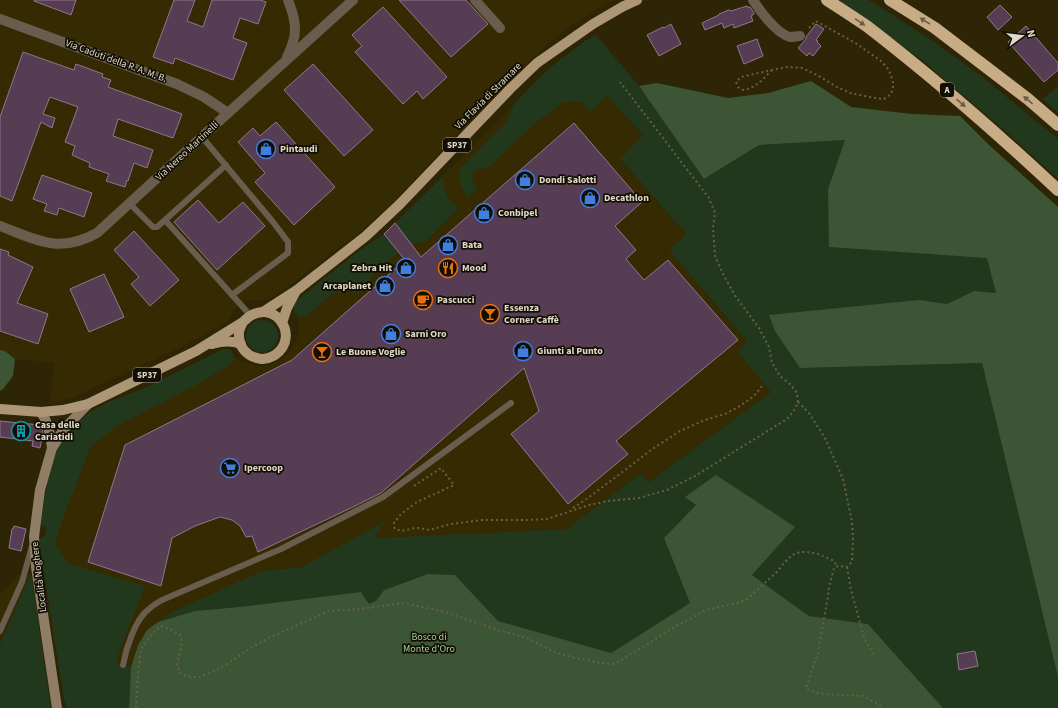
<svg xmlns="http://www.w3.org/2000/svg" width="1058" height="708" font-family="'Source Sans 3',sans-serif">
  <style>
    .built { fill: #352a01 }
    .green { fill: #22381c }
    .forest { fill: #3c5635 }
    .building { fill: #563d53; stroke: #91768e }
    .lines { fill: none; stroke-linecap: round; stroke-linejoin: round }
    .path { stroke: #676045; stroke-width: 2; stroke-dasharray: 2 3; stroke-linecap: butt }
    .lane { stroke: #695e4e; stroke-width: 6 }
    .street { stroke: #695e4e; stroke-width: 10 }
    .secondary { stroke: #8f7d65; stroke-width: 10 }
    .primary { stroke: #ac9676; stroke-width: 10 }
    .highway { stroke: #c7ac85; stroke-width: 12 }
    .oneway { fill: #6c5d44 }
    .labels { text-anchor: middle; dominant-baseline: central; stroke-width: 3.5; stroke-linejoin: round; paint-order: stroke }
    .shield { fill: #120e03; stroke: #a29d8d; stroke-width: 1 }
    .shield-label { font-size: 9px; font-weight: bold; fill: #dfdac8 }
    .street-label { font-size: 10px; fill: #dfdac8; stroke: #120e03 }
    .poi-label { font-size: 10px; font-weight: bold; fill: #dfdac8; stroke: #120e03; text-anchor: start }
    .park-label { font-size: 10px; fill: #a3d098; stroke: #120e03 }
  </style>
  <rect width="100%" height="100%" fill="#2d2505"/>
  <g class="built">
    <polygon points="0,0 615,0 597,9 568,28 541,50 435,157 396,200 362,230 281,292 267,300 248,300 234,310 228,322 183,346 72,398 50,404 54,363 15,359 5,351 0,350"/>
    <polygon points="596,35 607,96 643,135 620,160 686,234 669,250 747,341 737,351 772,391 649,482 641,473 567,529 374,538 383,523 301,567 262,571 131,667 129,708 67,708 63,694 39,540 45,535 46,526 41,525 46,490 78,422 90,412 106,403 147,387 224,349 229,349 232,351 234,356 241,361 259,367 270,364 282,358 290,351 297,339 299,325 297,318 293,309 296,301 355,254 384,234 443,176 538,79 561,59 585,41"/>
    <polygon points="31,573 0,644 0,595 3,592 18,574"/>
  </g>
  <g class="green">
    <polygon points="839,0 869,0 930,39 980,75 1058,139 1058,179 1003,129 922,60"/>
    <polygon points="596,35 639,86 704,179 723,168 759,145 845,140 828,189 830,247 987,257 996,293 974,291 947,304 924,301 800,368 982,363 1058,677 1058,708 943,708 868,624 809,616 752,575 794,527 686,497 696,505 664,538 690,603 611,653 498,621 455,575 428,574 384,590 376,601 369,604 361,592 239,607 195,611 158,622 168,614 262,571 301,567 384,522 374,538 567,529 641,473 649,482 771,392 737,351 747,341 669,250 686,234 620,159 643,135 607,96 590,112 581,101 571,101 562,103 533,125 490,166 476,170 471,176 477,190 468,197 461,187 459,170 506,122 514,104 538,79 561,59 585,41"/>
    <polygon points="1058,86 1058,113 1043,99"/>
    <path d="M 443,176 C 444,191 445,199 459,208 L 427,240 L 411,245 L 399,252 L 377,270 L 365,285 L 359,295 C 356,294 353,292 350,291 C 333,288 319,306 307,316 C 296,319 290,311 296,301 L 355,254 L 384,234 Z"/>
    <circle cx="262" cy="336" r="16"/>
    <polygon points="224,349 229,349 233,354 234,360 230,365 194,386 115,427 90,448 60,527 55,545 69,564 145,586 120,650 116,664 131,667 129,708 67,708 63,694 39,540 45,535 46,526 41,525 46,490 56,450 65,436 78,422 90,412 106,403 147,387"/>
    <polygon points="31,573 51,708 0,708 0,644"/>
  </g>
  <g class="forest">
    <polygon points="811,81 851,107 912,114 960,116 989,145 1058,207 1058,677 982,363 800,368 775,331 769,315 919,300 947,304 974,291 996,293 987,258 829,247 828,189 845,140 759,145 704,179 639,86 657,83 728,98 768,93"/>
    <polygon points="0,350 5,351 15,359 13,376 3,389 0,391"/>
    <polygon points="716,475 795,527 752,575 809,616 868,624 943,708 129,708 131,667 138,645 147,630 158,622 195,611 239,607 361,592 369,604 376,601 384,590 428,574 455,575 498,621 611,653 690,603 664,538 696,505 685,497"/>
  </g>
  <g class="building">
    <polygon points="34,0 76,0 71,15 34,1"/>
    <polygon points="174,0 195,0 187,21 203,27 212,0 260,0 266,2 258,24 240,18 233,38 247,43 233,80 175,58 173,64 153,57"/>
    <polygon points="399,0 466,0 488,24 451,57"/>
    <polygon points="1000,5 1012,17 998,30 987,17"/>
    <polygon points="747,6 747,7 750,7 754,13 754,14 751,16 753,21 734,28 733,24 724,28 722,23 705,30 702,23 719,15 719,14 729,10 731,11"/>
    <polygon points="383,7 447,77 423,99 417,91 403,104 355,52 362,46 352,35"/>
    <polygon points="671,24 681,44 659,56 647,35 663,27 664,28"/>
    <polygon points="816,24 824,29 816,40 818,41 817,42 821,46 813,56 809,53 807,56 798,48 806,39 806,37"/>
    <polygon points="1026,26 1058,63 1058,70 1044,82 1008,42"/>
    <polygon points="757,39 763,56 744,64 737,46"/>
    <polygon points="23,52 74,70 76,64 103,74 102,77 111,80 108,87 182,114 173,138 118,119 113,136 153,150 147,168 134,163 128,181 127,180 125,187 106,181 109,174 89,167 90,163 72,155 75,146 65,142 78,107 50,97 43,114 55,118 52,128 41,122 12,201 0,196 0,117"/>
    <polygon points="313,64 373,130 344,156 284,90"/>
    <polygon points="276,122 335,187 294,225 255,182 265,173 238,142 253,128 260,136"/>
    <polygon points="574,123 642,202 615,226 636,250 626,259 644,280 668,260 738,340 616,441 628,454 568,504 511,434 539,411 524,368 381,493 353,507 258,552 252,536 246,537 240,526 232,520 220,517 195,526 172,538 161,586 88,562 125,445 292,360 405,260 384,234 395,223 421,257"/>
    <polygon points="42,175 92,193 84,217 59,208 57,215 44,211 47,204 33,199"/>
    <polygon points="198,200 219,223 243,202 265,226 217,270 174,222"/>
    <polygon points="134,231 179,280 150,306 131,284 139,277 114,250"/>
    <polygon points="0,249 9,252 8,255 33,267 17,303 48,314 38,344 0,331"/>
    <polygon points="104,274 124,317 89,332 70,289"/>
    <polygon points="0,421 40,425 43,432 40,448 32,446 33,441 0,437"/>
    <polygon points="14,526 26,529 21,551 9,548 12,529 13,529"/>
    <polygon points="975,651 978,666 959,670 957,654"/>
  </g>
  <g class="lines">
    <g class="path">
      <path d="M 772,70 C 763,79 756,88 743,90 L 738,87 L 736,82 L 741,77 L 772,70 L 787,67 L 802,68 L 817,75 L 837,87 L 850,93 L 875,98 L 884,99 L 891,94 L 893,89 L 893,82 L 889,70 L 881,61 L 857,44 L 816,21 L 807,30"/>
      <path d="M 798,402 L 809,413 L 825,438 L 843,479 L 852,522 L 853,538 L 852,562 L 847,567 L 838,566 L 834,568 L 829,587 L 828,596 L 818,653 L 806,688 C 816,697 848,694 862,696 C 869,698 877,704 884,708"/>
      <polyline points="414,486 441,468 454,485 417,502 401,514 394,523 394,527 395,529 401,531 415,528 419,528 429,530 451,524 482,520 526,520 547,519 589,505 608,501 639,498 667,490 695,476 787,419 795,409 798,402 797,393 791,385 780,376 772,363 769,347 759,328 736,297 724,276 715,256 713,228 715,213 709,198 620,82"/>
      <polyline points="573,508 588,498 654,448 680,431 705,420 725,414 740,406 754,396 762,386"/>
      <polyline points="847,567 851,590 864,637 873,654"/>
      <polyline points="136,708 138,673 141,649 151,635 161,626 172,630 180,635 182,642 177,665 180,673 188,677 199,677 212,672 227,664 249,649 269,638 329,611 361,609 402,603 442,611 501,631 527,638 554,652 576,658 601,663 614,664 651,642 674,627 690,619 706,610 737,603 747,599 767,581 776,573 784,563 792,555 800,552 807,552 818,554 832,560 838,566"/>
    </g>
    <g class="lane">
      <polyline points="202,137 273,222 288,242 288,253 232,295"/>
      <polyline points="130,204 153,227 157,227 165,220 250,315"/>
      <polyline points="165,220 226,165"/>
      <polyline points="0,631 22,582 32,546"/>
      <path d="M 123,665 C 126,649 135,619 149,609 C 153,605 157,603 162,600 L 281,549 L 383,497 L 511,403"/>
    </g>
    <g class="street">
      <polyline points="475,0 500,28"/>
      <path d="M 753,0 C 760,11 777,34 790,37 C 793,37 797,36 800,36"/>
      <polyline points="0,19 177,84 204,97 228,113"/>
      <path d="M 287,57 C 298,35 297,23 288,0"/>
      <path d="M 0,226 C 37,240 59,254 97,233 L 228,113 L 353,0"/>
    </g>
    <g class="secondary">
      <path d="M 41,412 C 49,424 50,434 52,448"/>
      <polyline points="57,708 36,567 34,537 40,490 52,448 64,429 88,404"/>
    </g>
    <g class="primary">
      <polyline points="263,312 297,290 366,236 400,204 510,89 537,63 593,24 622,7 637,0"/>
      <polyline points="282,323 287,308 295,293"/>
      <path d="M 212,344 C 222,341 231,340 241,344"/>
      <path d="M 0,409 L 41,412 L 63,410 L 88,404 L 196,351 L 243,322 C 271,293 303,335 275,355 C 270,358 263,360 257,358 C 247,356 239,347 239,336 C 238,331 241,326 243,322"/>
    </g>
    <g class="highway">
      <path d="M 827,0 C 841,9 855,18 868,27 C 934,78 997,133 1058,190"/>
      <polyline points="890,0 935,28 1028,99 1058,125"/>
    </g>
  </g>
  <defs><path id="oneway-solid" d="M-6-.8H1V-3.2L6.5 0L1 3.2V.8H-6Z"/></defs>
  <g class="oneway">
    <use href="#oneway-solid" transform="translate(925 21) rotate(-148)"/>
    <use href="#oneway-solid" transform="translate(860 22) rotate(34)"/>
    <use href="#oneway-solid" transform="translate(1028 100) rotate(-140)"/>
    <use href="#oneway-solid" transform="translate(961 103) rotate(41)"/>
  </g>
  <defs>
    <symbol id="shop-ring" viewBox="-11 -11 22 22"><circle r="9.5" fill="#120e03" stroke="#3f7fe0" stroke-width="1.5"/><path d="M-5-2.5h2.3a2.7 3.5 0 0 1 5.4 0H5L5.5 6h-11ZM-1.5-2.5h3a1.5 2.3 0 0 0-3 0Z" fill="#3f7fe0"/></symbol>
    <symbol id="restaurant-ring" viewBox="-11 -11 22 22"><circle r="9.5" fill="#120e03" stroke="#e8710a" stroke-width="1.5"/><path d="M-5-6h1v4h1v-4h1v4h1v-4h1v5L-1.5 .5V6h-2V.5L-5-1ZM5-6V6H3V1.5H1.5Q1.5-4 5-6Z" fill="#e8710a"/></symbol>
    <symbol id="cafe-ring" viewBox="-11 -11 22 22"><circle r="9.5" fill="#120e03" stroke="#e8710a" stroke-width="1.5"/><path d="M-5.5-4.5H6V0H3Q3 3.5 0 3.5H-2.5Q-5.5 3.5-5.5 0ZM3-3.2v2h1.7v-2ZM-6 4.5H4V6H-6Z" fill="#e8710a"/></symbol>
    <symbol id="bar-ring" viewBox="-11 -11 22 22"><circle r="9.5" fill="#120e03" stroke="#e8710a" stroke-width="1.5"/><path d="M-6-5H6L.8 .8V4.5H3.5V6h-7V4.5H-.8V.8Z" fill="#e8710a"/></symbol>
    <symbol id="building-ring" viewBox="-11 -11 22 22"><circle r="9.5" fill="#120e03" stroke="#0f9aa8" stroke-width="1.5"/><path d="M-4-6H4V6H1V3H-1V6H-4ZM-2.5-4.3h1.7v1.8h-1.7ZM.8-4.3h1.7v1.8H.8ZM-2.5-1h1.7V.8h-1.7ZM.8-1h1.7V.8H.8Z" fill="#0f9aa8"/></symbol>
    <symbol id="supermarket-ring" viewBox="-11 -11 22 22"><circle r="9.5" fill="#120e03" stroke="#3f7fe0" stroke-width="1.5"/><path d="M-6-5.5h2.5l.6 2H6L4.5 2H-2.5L-4.4-4H-6ZM-1.5 3.2a1.3 1.3 0 1 0 .1 0ZM3 3.2a1.3 1.3 0 1 0 .1 0Z" fill="#3f7fe0"/></symbol>
  </defs>
  <g fill-rule="evenodd">
    <use href="#shop-ring" x="255" y="138" width="22" height="22"/>
    <use href="#shop-ring" x="514" y="169" width="22" height="22"/>
    <use href="#shop-ring" x="579" y="187" width="22" height="22"/>
    <use href="#shop-ring" x="473" y="202" width="22" height="22"/>
    <use href="#shop-ring" x="437" y="234" width="22" height="22"/>
    <use href="#shop-ring" x="395" y="257" width="22" height="22"/>
    <use href="#restaurant-ring" x="437" y="257" width="22" height="22"/>
    <use href="#shop-ring" x="374" y="275" width="22" height="22"/>
    <use href="#cafe-ring" x="412" y="289" width="22" height="22"/>
    <use href="#bar-ring" x="479" y="303" width="22" height="22"/>
    <use href="#shop-ring" x="380" y="323" width="22" height="22"/>
    <use href="#shop-ring" x="512" y="340" width="22" height="22"/>
    <use href="#bar-ring" x="311" y="341" width="22" height="22"/>
    <use href="#building-ring" x="10" y="420" width="22" height="22"/>
    <use href="#supermarket-ring" x="219" y="457" width="22" height="22"/>
  </g>
  <g class="labels">
    <g class="shield">
      <rect x="940" y="83" width="14" height="14" rx="3"/>
      <rect x="443" y="138" width="28" height="14" rx="3"/>
      <rect x="133" y="368" width="28" height="14" rx="3"/>
    </g>
    <g class="shield-label">
      <text x="947" y="90">A</text>
      <text x="457" y="145">SP37</text>
      <text x="147" y="375">SP37</text>
    </g>
    <g class="street-label">
      <text transform="translate(116 61) rotate(20)">Via Caduti della R. A. M. B.</text>
      <text transform="translate(488 96) rotate(-45)">Via Flavia di Stramare</text>
      <text transform="translate(187 151) rotate(-43)">Via Nereo Martinelli</text>
      <text transform="translate(39 577) rotate(-97)">Località Noghere</text>
    </g>
    <g class="poi-label">
      <text x="280" y="149">Pintaudi</text>
      <text x="539" y="180">Dondi Salotti</text>
      <text x="604" y="198">Decathlon</text>
      <text x="498" y="213">Conbipel</text>
      <text x="462" y="245">Bata</text>
      <text x="392" y="268" text-anchor="end">Zebra Hit</text>
      <text x="462" y="268">Mood</text>
      <text x="371" y="286" text-anchor="end">Arcaplanet</text>
      <text x="437" y="300">Pascucci</text>
      <text x="504" y="308">Essenza<tspan x="504" dy="12">Corner Caffè</tspan></text>
      <text x="405" y="334">Sarni Oro</text>
      <text x="537" y="351">Giunti al Punto</text>
      <text x="336" y="352">Le Buone Voglie</text>
      <text x="35" y="425">Casa delle<tspan x="35" dy="12">Cariatidi</tspan></text>
      <text x="244" y="468">Ipercoop</text>
    </g>
    <g class="park-label">
      <text x="429" y="637">Bosco di<tspan x="429" dy="12">Monte d'Oro</tspan></text>
    </g>
  </g>
  <g transform="translate(1022 36) rotate(75)" stroke="#120e03" stroke-width="3" paint-order="stroke">
  <path d="M0-3L7 15L0 10L-7 15Z" fill="#dfdac8"/>
  <text y="-6" font-size="11" font-weight="bold" text-anchor="middle" fill="#dfdac8">N</text>
  </g>
</svg>
